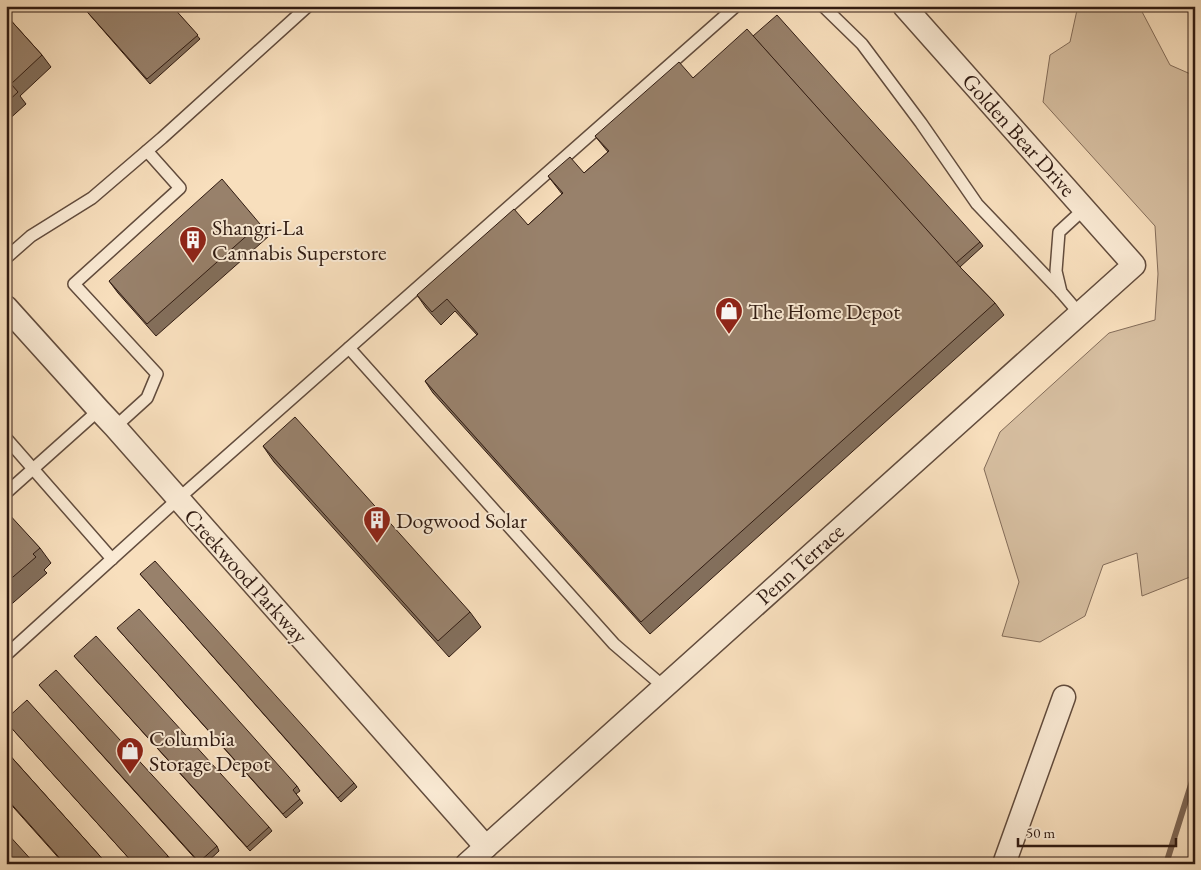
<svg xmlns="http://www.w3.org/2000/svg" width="1201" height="870" font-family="'EB Garamond',serif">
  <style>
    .green { fill: #d6bea0; stroke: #836c59 }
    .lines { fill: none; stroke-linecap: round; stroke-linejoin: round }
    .stream { stroke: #7f6856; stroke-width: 6 }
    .service-casing { stroke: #624c3d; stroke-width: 14 }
    .minor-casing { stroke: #624c3d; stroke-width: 25 }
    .service { stroke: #faead4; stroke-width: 11 }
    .minor { stroke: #faead4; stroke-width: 22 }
    .wall { fill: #836f5c; stroke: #301b12 }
    .building { fill: #98816b; stroke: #301b12 }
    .labels { text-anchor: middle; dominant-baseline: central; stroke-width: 4; stroke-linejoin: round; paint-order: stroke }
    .street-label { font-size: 22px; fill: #301b12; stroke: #faead4 }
    .poi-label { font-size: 22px; fill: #301b12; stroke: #faead4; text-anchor: start }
  </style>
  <rect width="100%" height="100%" fill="#f8dfbd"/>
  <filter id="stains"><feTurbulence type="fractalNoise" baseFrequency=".004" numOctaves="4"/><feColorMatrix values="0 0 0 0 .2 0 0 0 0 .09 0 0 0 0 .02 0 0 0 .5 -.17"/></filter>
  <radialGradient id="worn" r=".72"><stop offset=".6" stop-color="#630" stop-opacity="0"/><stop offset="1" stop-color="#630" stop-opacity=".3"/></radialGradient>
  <polygon class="green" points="1074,6 1139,6 1170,65 1195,76 1195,575 1142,596 1137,553 1103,565 1085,616 1040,642 1002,636 1019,582 984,469 1000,432 1109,333 1155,320 1158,274 1155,226 1043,102 1050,55 1070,42 1077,10"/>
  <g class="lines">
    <polyline class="stream" points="1166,864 1195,772"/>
    <defs>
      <g id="service">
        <polyline points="823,6 862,44 921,123 977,204 1061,292"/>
        <polyline points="6,258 31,236 92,198 162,138 308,6"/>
        <polyline points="1079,313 1061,292 1056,271 1059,232 1084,209"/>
        <polyline points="349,348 614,644 664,687"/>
        <polyline points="115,427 147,398 157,374 74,284 180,188 147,151"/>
        <polyline points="6,438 112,559"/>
        <polyline points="6,493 99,410"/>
        <polyline points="6,655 178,499 736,6"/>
      </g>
      <g id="minor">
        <polyline points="6,307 99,410 115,427 486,847"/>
        <polyline points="467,864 1134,265 904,6"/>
        <polyline points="1004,864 1064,697"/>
      </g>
    </defs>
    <use href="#service" class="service-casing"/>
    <use href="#minor" class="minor-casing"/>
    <use href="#service" class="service"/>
    <use href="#minor" class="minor"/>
  </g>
  <g class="wall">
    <polygon points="82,6 172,6 200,39 150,84"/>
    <polygon points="6,15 42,55 51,67 20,96 26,104 6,122"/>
    <polygon points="753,36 980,242 983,246 960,267 995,303 1004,315 650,634 433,393 425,381 477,335 455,311 441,325 426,308 417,295 528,225 562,194 548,176 584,173 608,152 595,136 693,78"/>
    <polygon points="260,224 269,236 156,336 118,293 109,281"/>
    <polygon points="263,446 470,612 481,627 449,657 274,462"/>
    <polygon points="6,513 40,548 51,563 44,570 47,573 6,609"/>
    <polygon points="140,574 354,783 357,787 341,802"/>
    <polygon points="117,628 297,786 300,791 296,794 303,803 286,818"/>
    <polygon points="74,656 269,827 272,831 250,851"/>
    <polygon points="39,685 217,846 219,851 205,864 200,864"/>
    <polygon points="6,722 168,856 171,860 167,864 134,864"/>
    <polygon points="6,751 107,864 64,864 6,799"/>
  </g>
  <g class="building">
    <polygon points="82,6 172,6 198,35 147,79"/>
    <polygon points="6,15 42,55 11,84 18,92 6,103"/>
    <polygon points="777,15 980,242 956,263 753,36"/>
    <polygon points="747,29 961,268 995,303 641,622 425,381 478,334 447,299 432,312 417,295 514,209 528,225 563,193 548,176 570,157 584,173 609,151 595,136 679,62 693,78"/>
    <polygon points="222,179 260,224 147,324 109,281"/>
    <polygon points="295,417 470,612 438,641 263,446"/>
    <polygon points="7,512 40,548 33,554 36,557 6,583 6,513"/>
    <polygon points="155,561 354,783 338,798 140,574"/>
    <polygon points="139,609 297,786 293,790 300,799 283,814 117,628"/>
    <polygon points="96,636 269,827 247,847 74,656"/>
    <polygon points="56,670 217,846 199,862 39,685"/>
    <polygon points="27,700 168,856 159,864 134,864 6,722 6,719"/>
    <polygon points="6,751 107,864 65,864 6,798"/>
    <polygon points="6,832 35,864 6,864"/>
  </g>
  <defs>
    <symbol id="building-pin" viewBox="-11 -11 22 30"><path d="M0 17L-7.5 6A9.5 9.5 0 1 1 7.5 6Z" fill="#8f2418" stroke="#faead4"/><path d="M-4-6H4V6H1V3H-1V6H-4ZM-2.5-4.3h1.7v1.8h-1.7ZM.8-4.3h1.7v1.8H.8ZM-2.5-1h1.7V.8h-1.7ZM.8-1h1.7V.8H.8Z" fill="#fff"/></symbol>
    <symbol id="shop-pin" viewBox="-11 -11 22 30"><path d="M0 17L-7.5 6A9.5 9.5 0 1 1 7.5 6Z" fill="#8f2418" stroke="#faead4"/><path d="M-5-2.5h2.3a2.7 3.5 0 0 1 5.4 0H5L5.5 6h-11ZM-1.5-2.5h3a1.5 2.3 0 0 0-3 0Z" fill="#fff"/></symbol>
  </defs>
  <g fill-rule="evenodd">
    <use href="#building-pin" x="177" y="224" width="32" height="43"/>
    <use href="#shop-pin" x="713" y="295" width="32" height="43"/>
    <use href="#building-pin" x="361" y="504" width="32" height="43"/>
    <use href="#shop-pin" x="114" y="735" width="32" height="43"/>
  </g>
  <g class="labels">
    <g class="street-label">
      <text transform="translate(1019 135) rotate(48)">Golden Bear Drive</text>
      <text transform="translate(800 564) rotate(-42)">Penn Terrace</text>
      <text transform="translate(246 576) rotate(48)">Creekwood Parkway</text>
    </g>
    <g class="poi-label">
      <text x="212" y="227">Shangri-La<tspan x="212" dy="25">Cannabis Superstore</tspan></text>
      <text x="748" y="311">The Home Depot</text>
      <text x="396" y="520">Dogwood Solar</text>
      <text x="149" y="738">Columbia<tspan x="149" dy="25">Storage Depot</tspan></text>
    </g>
  </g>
  <rect width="1201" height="870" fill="none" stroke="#f8dfbd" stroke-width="25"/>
  <rect x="8" y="8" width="1186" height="855" fill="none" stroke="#301b12" stroke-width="2.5"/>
  <rect x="12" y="12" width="1176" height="845" fill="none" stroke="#301b12"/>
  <path d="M1018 838v8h158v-8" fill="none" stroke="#301b12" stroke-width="2.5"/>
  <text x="1026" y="838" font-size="15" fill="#301b12" stroke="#faead4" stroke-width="4" paint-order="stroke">50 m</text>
  <rect width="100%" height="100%" filter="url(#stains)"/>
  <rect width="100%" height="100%" fill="url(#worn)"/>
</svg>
